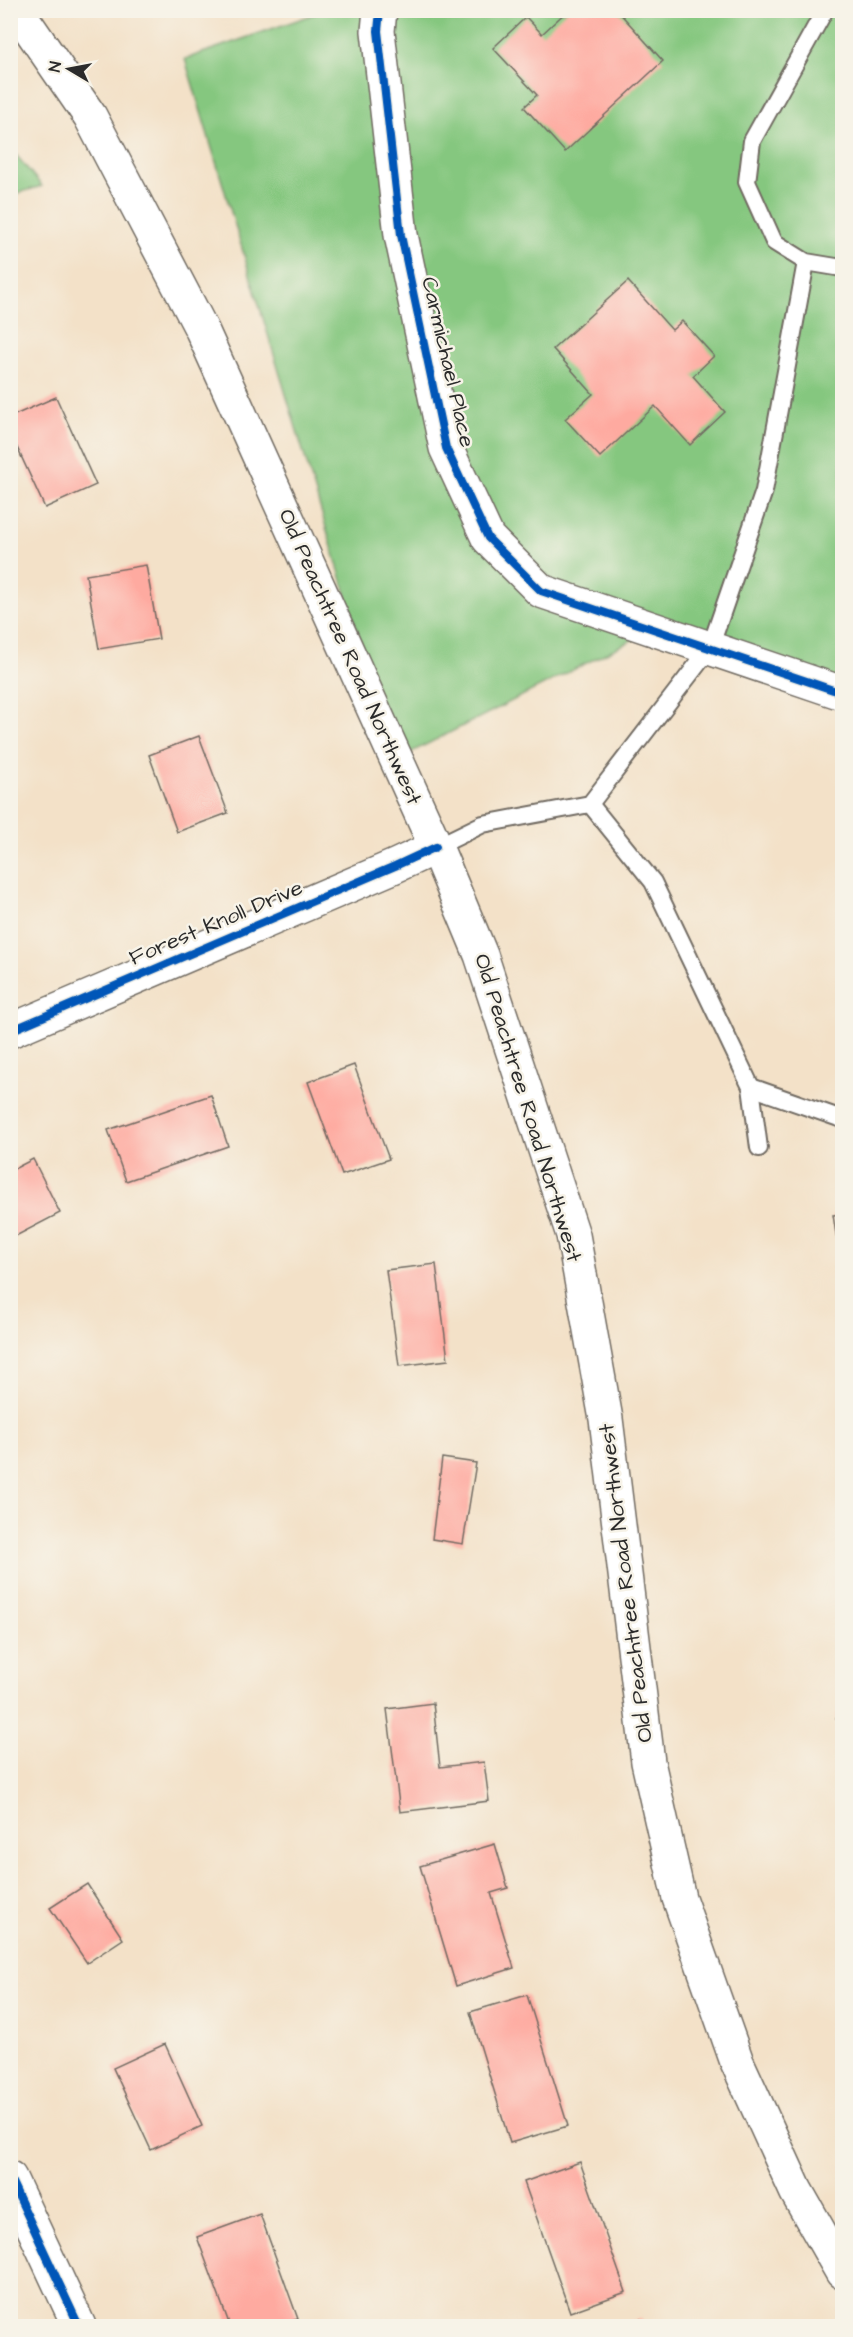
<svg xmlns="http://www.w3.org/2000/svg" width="853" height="2337" font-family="'Architects Daughter',sans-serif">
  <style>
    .green { fill: #85c77f; stroke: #587955; stroke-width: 1.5 }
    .building { fill: #feaaa0 }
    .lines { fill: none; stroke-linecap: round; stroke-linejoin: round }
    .lane-casing { stroke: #716b62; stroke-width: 20 }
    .street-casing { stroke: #716b62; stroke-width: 36 }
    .secondary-casing { stroke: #716b62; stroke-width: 36 }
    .lane { stroke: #fff; stroke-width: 16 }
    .street { stroke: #fff; stroke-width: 33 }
    .secondary { stroke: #fff; stroke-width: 33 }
    .cycleway-casing { stroke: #f7f3e8; stroke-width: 11 }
    .cycleway { stroke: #0057b8; stroke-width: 8 }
    .labels { text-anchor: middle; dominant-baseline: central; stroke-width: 5; stroke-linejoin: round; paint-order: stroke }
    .street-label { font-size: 22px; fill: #2b2b2b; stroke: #f7f3e8 }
  </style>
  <rect width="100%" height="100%" fill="#f7f3e8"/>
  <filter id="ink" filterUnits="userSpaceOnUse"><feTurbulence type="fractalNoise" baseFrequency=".0167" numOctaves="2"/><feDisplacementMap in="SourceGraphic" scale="12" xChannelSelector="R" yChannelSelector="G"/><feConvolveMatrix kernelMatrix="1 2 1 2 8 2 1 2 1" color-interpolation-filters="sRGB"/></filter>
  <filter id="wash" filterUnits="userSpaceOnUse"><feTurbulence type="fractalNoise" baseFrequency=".008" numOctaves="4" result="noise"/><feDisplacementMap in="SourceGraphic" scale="24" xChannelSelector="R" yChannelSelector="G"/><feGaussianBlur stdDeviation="1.35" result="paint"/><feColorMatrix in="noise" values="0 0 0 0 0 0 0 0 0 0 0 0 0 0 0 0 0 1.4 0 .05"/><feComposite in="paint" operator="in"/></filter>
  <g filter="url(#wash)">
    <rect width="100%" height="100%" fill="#f3e1c8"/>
    <g class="green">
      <polygon points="323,11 842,11 842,687 667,622 396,760 185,59"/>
      <polygon points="10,149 11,149 42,186 11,195"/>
    </g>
    <g id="blocks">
      <g class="building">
        <polygon points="568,10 617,10 663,61 565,152 524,107 537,95 493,48 526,17 542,34"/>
        <polygon points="628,281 672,330 682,321 714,356 693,376 725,412 690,445 655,406 600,457 565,419 593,394 553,349"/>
        <polygon points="56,397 96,485 45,508 10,432 10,417"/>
        <polygon points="146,565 159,639 99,649 86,575"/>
        <polygon points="199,736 228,813 177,832 149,755"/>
        <polygon points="354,1065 389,1159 342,1175 308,1082"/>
        <polygon points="211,1095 228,1146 126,1181 108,1130"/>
        <polygon points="33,1159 60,1213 10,1239 10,1171"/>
        <polygon points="842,1214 842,1266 841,1266 833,1215"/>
        <polygon points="436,1264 448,1360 399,1366 386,1270"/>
        <polygon points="442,1458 476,1463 463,1544 432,1539"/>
        <polygon points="433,1703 440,1767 484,1762 489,1801 400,1812 387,1709"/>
        <polygon points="842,1705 842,1722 836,1718"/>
        <polygon points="495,1844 508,1888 491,1893 514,1968 456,1986 420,1866"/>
        <polygon points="87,1884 123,1939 87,1963 50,1908"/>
        <polygon points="527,1995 568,2126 510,2143 470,2012"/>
        <polygon points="165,2044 202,2126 151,2150 113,2068"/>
        <polygon points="580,2162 626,2292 570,2312 524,2182"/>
        <polygon points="260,2214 298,2319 276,2326 230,2326 197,2237"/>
        <polygon points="640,2319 643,2326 620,2326"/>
      </g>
    </g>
  </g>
  <g filter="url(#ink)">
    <use href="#blocks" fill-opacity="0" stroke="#716b62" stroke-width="1.5"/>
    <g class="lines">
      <defs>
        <g id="lane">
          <polyline points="825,10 752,141 747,182 774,242 806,262 842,268"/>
          <polyline points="590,804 653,882 751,1087 759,1148"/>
          <polyline points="436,847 483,824 590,804 710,648 764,491 806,262"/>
          <polyline points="751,1087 842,1119"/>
        </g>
        <g id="street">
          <polyline points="380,10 378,31 401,235 446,448 488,538 541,591 842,693"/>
          <polyline points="10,1031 395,866 436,847"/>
          <polyline points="10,2178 79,2326"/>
        </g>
        <polyline id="secondary" points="17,10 90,116 202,330 436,847 481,955 573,1235 606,1419 648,1762 679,1898 737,2062 796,2191 842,2272"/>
      </defs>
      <use href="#lane" class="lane-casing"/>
      <use href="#street" class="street-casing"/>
      <use href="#secondary" class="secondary-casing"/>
      <use href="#lane" class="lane"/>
      <use href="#street" class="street"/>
      <use href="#secondary" class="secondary"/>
      <defs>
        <g id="cycleway">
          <polyline points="380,10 378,31 401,235 446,448 488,538 541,591 842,693"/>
          <polyline points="10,1031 395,866 436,847"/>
          <polyline points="10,2178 79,2326"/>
        </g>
      </defs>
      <use href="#cycleway" class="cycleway-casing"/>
      <use href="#cycleway" class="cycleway"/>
    </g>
  </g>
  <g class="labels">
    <g class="street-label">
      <text transform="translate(448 362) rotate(77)">Carmichael Place</text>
      <text transform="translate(350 657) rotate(66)">Old Peachtree Road Northwest</text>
      <text transform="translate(216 923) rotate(-23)">Forest Knoll Drive</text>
      <text transform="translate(528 1108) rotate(73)">Old Peachtree Road Northwest</text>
      <text transform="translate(626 1583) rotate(-97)">Old Peachtree Road Northwest</text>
    </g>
  </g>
  <rect width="853" height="2337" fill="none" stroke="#f7f3e8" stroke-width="36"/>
  <g transform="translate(69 69) rotate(280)" stroke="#f7f3e8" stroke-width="4.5" paint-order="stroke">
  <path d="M0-4.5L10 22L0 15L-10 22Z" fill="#2b2b2b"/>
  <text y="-9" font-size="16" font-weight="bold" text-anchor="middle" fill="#2b2b2b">N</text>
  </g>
</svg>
